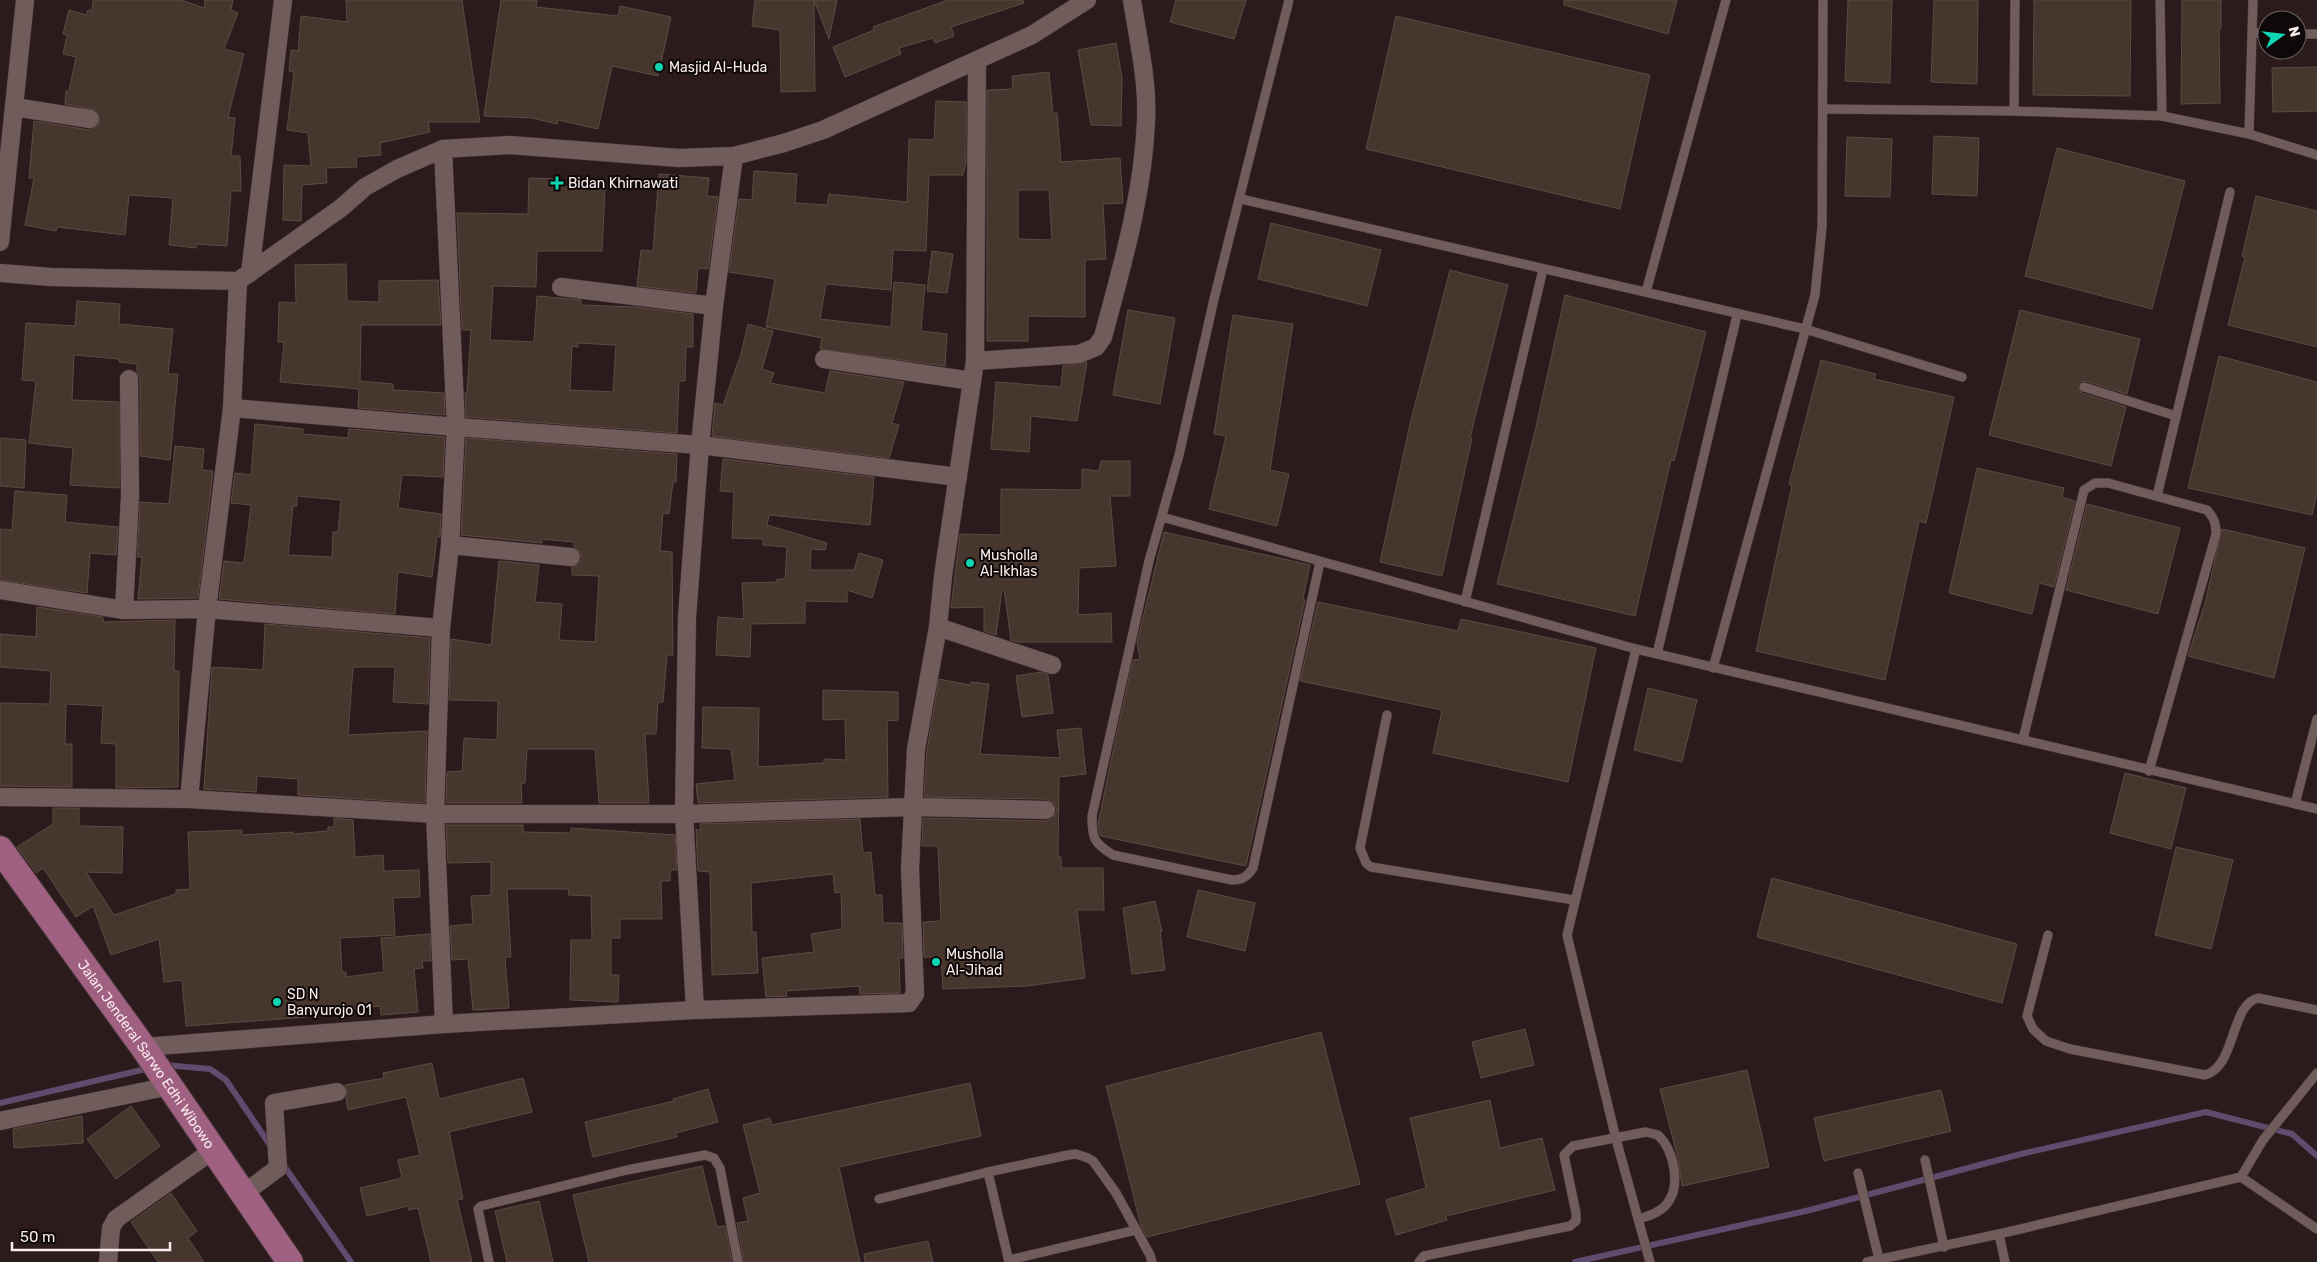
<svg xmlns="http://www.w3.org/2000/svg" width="2317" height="1262" font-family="Rubik,sans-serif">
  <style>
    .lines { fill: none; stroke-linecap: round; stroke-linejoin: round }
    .stream { stroke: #604a6d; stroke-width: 6 }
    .building { fill: #46362e; stroke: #5d4b43; fill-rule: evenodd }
    .lane-casing { stroke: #463839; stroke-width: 10 }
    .street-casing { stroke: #463839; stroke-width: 19 }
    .primary-casing { stroke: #463839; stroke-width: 28 }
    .lane { stroke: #715c5c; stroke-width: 9 }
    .street { stroke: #715c5c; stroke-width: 18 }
    .primary { stroke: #a06082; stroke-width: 26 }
    .poi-dot { fill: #0ed5b4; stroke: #0f0808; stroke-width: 2 }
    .labels { text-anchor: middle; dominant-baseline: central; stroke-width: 4; stroke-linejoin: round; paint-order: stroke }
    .poi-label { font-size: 14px; fill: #f9ecec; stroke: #0f0808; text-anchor: start }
    .street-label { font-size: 14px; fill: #f9ecec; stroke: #0f0808 }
  </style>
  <rect width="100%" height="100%" fill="#2c1b1c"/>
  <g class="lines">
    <g class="stream">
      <polyline points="165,1065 210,1069 226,1080 272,1148"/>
      <polyline points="0,1103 150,1068"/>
      <polyline points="282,1163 351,1262"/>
      <polyline points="1575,1262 1810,1210 2021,1154 2206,1112 2292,1134 2317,1156"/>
    </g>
  </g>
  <g class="building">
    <polygon points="93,0 181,0 204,8 205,0 233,0 231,10 238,13 224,49 244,54 228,117 235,118 231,156 240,156 241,191 231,191 227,246 196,244 196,248 169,245 173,198 129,195 125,235 57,227 56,231 25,225 34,178 29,178 34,121 89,130 98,126 100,121 96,110 65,104 66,91 69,91 76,57 63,54 67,35 63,34 69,10 86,15 88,10 92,11"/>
    <polygon points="346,0 462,0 480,122 428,122 430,132 380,143 381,155 356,157 357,167 326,168 327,183 302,185 301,221 283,220 284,165 311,166 308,133 287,130 294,72 289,71 291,50 298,51 301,16 347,22"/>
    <polygon points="501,0 537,0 536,7 618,16 620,6 671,17 658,76 612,66 598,129 558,120 557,124 532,118 484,116"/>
    <polygon points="755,0 837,0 829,39 814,0 815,91 781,92 780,30 752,26"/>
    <polygon points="948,0 1023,0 1024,3 951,27 954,36 935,43 933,38 899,48 901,54 845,77 833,47 874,30 873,27"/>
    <polygon points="1176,0 1246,0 1234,39 1170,22"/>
    <polygon points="1564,0 1677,0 1668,34 1564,5"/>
    <polygon points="1848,0 1892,0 1890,83 1845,81"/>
    <polygon points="1934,0 1978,0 1977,84 1931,82"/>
    <polygon points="2034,0 2131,0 2130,96 2033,95"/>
    <polygon points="2182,0 2221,0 2221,28 2219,28 2220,103 2181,104"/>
    <polygon points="1396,16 1650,75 1620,209 1366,149"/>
    <polygon points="1116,43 1122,78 1121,126 1091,125 1078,50"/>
    <polygon points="2317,67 2317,111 2273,112 2272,68"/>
    <path d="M 1049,72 L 1053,113 L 1057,113 L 1061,162 L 1120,158 L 1123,203 L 1103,204 L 1106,259 L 1085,260 L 1085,317 L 1028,316 L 1028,341 L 987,341 L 987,90 L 1013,89 L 1012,76 ZM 1018,190 L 1049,190 L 1052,240 L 1018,239 Z"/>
    <polygon points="936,101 966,102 966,162 963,175 929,175 926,251 893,250 891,290 826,284 820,319 891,327 894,282 925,285 921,331 947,334 945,366 820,349 822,338 766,327 775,279 729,272 739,199 752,200 754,171 797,174 795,203 827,205 829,194 907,202 909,139 934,140"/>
    <polygon points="1934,136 1979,138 1977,196 1932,194"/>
    <polygon points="1847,137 1892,139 1890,197 1845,196"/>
    <polygon points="2057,148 2185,181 2152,309 2025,276"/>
    <polygon points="659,174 709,178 707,196 718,197 708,269 698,268 696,293 637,286 641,250 653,251"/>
    <path d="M 529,178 L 559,179 L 559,186 L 605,188 L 602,251 L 537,251 L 536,287 L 493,286 L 490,340 L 534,342 L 537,296 L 581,300 L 581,305 L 635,307 L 693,314 L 693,347 L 686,347 L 685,381 L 679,381 L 677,433 L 466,417 L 465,393 L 467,393 L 471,330 L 462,330 L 457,213 L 528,214 ZM 578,343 L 616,345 L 613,392 L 570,390 L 572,346 L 578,347 Z"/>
    <polygon points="2256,196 2317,211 2317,347 2228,325 2245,257 2242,256"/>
    <polygon points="1271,223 1381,250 1367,306 1258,279"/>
    <polygon points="932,251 953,254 947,293 927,291"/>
    <polygon points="346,264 347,301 379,302 379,281 438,280 441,325 361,325 360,381 393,384 393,390 444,393 445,415 358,408 359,389 280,382 284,342 278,342 279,302 296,303 295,265"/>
    <polygon points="1450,270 1508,285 1470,438 1472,438 1442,576 1380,562 1410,424"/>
    <polygon points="1565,295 1706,332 1674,461 1671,460 1635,616 1497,584 1536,427"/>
    <polygon points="77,301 120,304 119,324 173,329 168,374 178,374 170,460 140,456 140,379 137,372 137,364 119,362 119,359 74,355 72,400 119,402 119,488 70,485 73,448 29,443 36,381 22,380 26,323 75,326"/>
    <polygon points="1128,310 1175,318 1160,404 1113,395"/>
    <polygon points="2020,310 2140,339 2127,394 2085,381 2080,382 2078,386 2082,393 2126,407 2111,466 1989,435"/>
    <polygon points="1233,315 1293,324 1270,470 1289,474 1277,526 1209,509 1226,436 1214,434"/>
    <polygon points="748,324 773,331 762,369 774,373 770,383 825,393 830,371 904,382 892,423 899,425 889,458 712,436 715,403 723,405 741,354"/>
    <polygon points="2219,356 2317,382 2317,492 2312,515 2188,488"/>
    <polygon points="1821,360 1876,374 1874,379 1954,397 1926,523 1919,521 1885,680 1756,651 1792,485 1789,484"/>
    <polygon points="1087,362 1077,421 1031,416 1029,452 991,449 996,382 1061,387 1063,366"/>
    <path d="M 255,424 L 303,429 L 303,434 L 348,438 L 349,429 L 445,437 L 443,477 L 402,475 L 398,508 L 441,514 L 440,537 L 437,537 L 432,577 L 398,572 L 395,614 L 219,599 L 224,561 L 244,563 L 251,505 L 231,503 L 235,473 L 251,475 ZM 297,496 L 341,500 L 338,532 L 333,532 L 332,557 L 288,555 L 293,506 L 297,506 Z"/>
    <polygon points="0,438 26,440 24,488 0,486"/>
    <polygon points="466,438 677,454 676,482 673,482 669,514 663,513 660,551 672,552 673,655 667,655 663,702 658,702 656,734 645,734 649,803 599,803 595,749 527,749 525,783 521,783 522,803 446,803 447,772 462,771 464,738 497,740 498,701 449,700 451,639 491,645 499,561 539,565 535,602 562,604 559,640 595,642 599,576 572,575 572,567 579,564 582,558 580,552 574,547 574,542 542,539 542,543 461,535"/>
    <polygon points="175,446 204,449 202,470 213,471 198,598 138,599 142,557 137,557 140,502 169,504"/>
    <polygon points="723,459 874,477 870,525 769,515 767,525 827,543 825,550 811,549 810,570 854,570 859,553 883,560 872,598 847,590 847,602 805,601 805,623 751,624 750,657 716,655 718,617 744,619 742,583 777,582 777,579 785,579 787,547 763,545 763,539 732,538 734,492 720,491"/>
    <polygon points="1101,461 1130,461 1130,496 1110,496 1116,566 1079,568 1078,615 1111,613 1112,642 1017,642 1011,640 1004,589 1002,589 996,635 984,631 984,607 951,608 960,534 1001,535 1001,489 1082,490 1082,469 1099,471"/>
    <polygon points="1977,468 2064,488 2062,497 2075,501 2054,587 2039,583 2032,614 1949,593"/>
    <polygon points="15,491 67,495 65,522 118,527 116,555 90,553 87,593 0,580 0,529 12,530"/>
    <polygon points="2087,504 2180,528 2158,614 2066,590"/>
    <polygon points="2222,529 2305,548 2274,678 2188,656 2205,603"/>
    <polygon points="1164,532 1310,565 1303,599 1305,600 1246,866 1101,836 1100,834 1098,824 1116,737 1133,660 1140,659 1137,642"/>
    <polygon points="1318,602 1458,631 1461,619 1596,648 1568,782 1433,753 1442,710 1300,681"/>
    <polygon points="37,607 103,617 103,622 175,620 174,671 179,671 178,787 116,788 116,744 101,743 103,706 66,704 65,744 72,744 72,787 0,786 0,703 50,704 51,671 0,667 0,634 36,637"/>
    <polygon points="265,624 430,638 428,704 393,702 395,667 353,667 348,735 427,731 425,803 298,795 298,779 257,776 256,792 204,789 212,667 263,670"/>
    <polygon points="1041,672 1048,675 1053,713 1022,717 1016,676"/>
    <polygon points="939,679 970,685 971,682 989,684 980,754 1060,758 1057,730 1081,728 1086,774 1059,777 1058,857 1061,857 1061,868 1103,868 1104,910 1077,910 1085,978 1027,986 943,989 941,957 924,957 923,922 941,921 938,846 922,846 923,818 1046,821 1052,819 1057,811 1055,804 1046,799 924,797 927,750"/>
    <polygon points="1648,688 1697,700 1682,762 1634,750"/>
    <polygon points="823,690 898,692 898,720 887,721 888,797 698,803 696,784 735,780 731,749 702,748 703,707 759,708 758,767 824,763 824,759 846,760 845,719 823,720"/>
    <polygon points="2125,773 2186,788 2171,849 2110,833"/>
    <polygon points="53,808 79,808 79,826 123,827 122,873 86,872 114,915 176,894 176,890 190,889 188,832 242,830 242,835 293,832 293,834 328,831 328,827 334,827 334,818 353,820 355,857 383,855 384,871 419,870 420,897 393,898 395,935 340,938 342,972 346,972 346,977 384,972 381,938 430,934 431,961 422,961 423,968 414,969 418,1012 381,1015 380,1006 307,1013 307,1017 186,1026 182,980 164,982 159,939 111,955 93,906 76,917 43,868 36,873 17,847 53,824"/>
    <polygon points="860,819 863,853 871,852 875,895 882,895 883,923 902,923 903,958 899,958 900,993 860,994 859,986 786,991 787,996 766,997 762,958 814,952 811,934 842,929 841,892 835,893 833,874 751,883 752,932 756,932 758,973 712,975 710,872 698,871 696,830 701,830 700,824"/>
    <polygon points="446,825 523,825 523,832 571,833 571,828 675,835 677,870 670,870 670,881 661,881 662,919 620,919 620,938 611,938 611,975 619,975 618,1002 570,1000 571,940 592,940 591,896 568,895 569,889 507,889 511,957 505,957 509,1008 473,1010 468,959 452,960 450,926 473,924 471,896 491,895 491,862 448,863"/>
    <polygon points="2176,847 2233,860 2211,949 2155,935"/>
    <polygon points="1772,878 2017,944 2002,1003 1757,937"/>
    <polygon points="1198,890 1255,903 1245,951 1187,937"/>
    <polygon points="1155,901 1162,932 1160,931 1165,970 1132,974 1123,908"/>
    <polygon points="1525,1029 1534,1065 1481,1078 1472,1042"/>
    <polygon points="1321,1032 1360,1184 1147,1237 1141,1226 1106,1086"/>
    <polygon points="432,1063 439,1099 523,1078 532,1112 449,1132 463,1199 457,1200 472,1262 431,1262 418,1208 409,1210 408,1206 367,1216 360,1188 402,1178 398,1160 420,1155 406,1097 348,1110 346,1098 347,1091 345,1085 384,1078 383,1073"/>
    <polygon points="1747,1070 1769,1167 1682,1186 1678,1158 1660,1089"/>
    <polygon points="970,1083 981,1136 839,1167 860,1262 744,1262 737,1223 748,1221 743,1198 760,1193 743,1125 770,1118 772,1125"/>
    <polygon points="708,1089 718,1122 676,1133 677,1137 593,1157 585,1122 674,1101 673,1099"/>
    <polygon points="1941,1090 1951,1131 1824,1161 1814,1118"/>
    <polygon points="1490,1100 1500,1148 1542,1138 1555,1190 1446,1216 1447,1220 1396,1235 1386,1200 1426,1188 1410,1118"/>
    <polygon points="131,1106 160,1146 116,1179 87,1139"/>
    <polygon points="82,1116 83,1143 14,1148 13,1129"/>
    <polygon points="702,1166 717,1227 725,1226 732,1262 589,1262 573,1195"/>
    <polygon points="171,1193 197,1231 188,1238 204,1262 158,1262 131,1222"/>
    <polygon points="539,1201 553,1262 507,1262 495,1211"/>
    <polygon points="928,1241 933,1262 865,1262 864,1254"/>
  </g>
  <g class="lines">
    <defs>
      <g id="lane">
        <path d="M 1289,0 L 1214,299 L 1179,455 L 1149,561 L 1092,816 C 1092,839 1094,843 1113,855 L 1232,880 C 1242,880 1247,877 1253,868 L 1320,562"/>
        <polyline points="2160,0 2162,116"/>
        <polyline points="2252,33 2267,33"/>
        <polyline points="2297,34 2317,34"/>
        <polyline points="1823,109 2014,111 2162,116 2249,134 2317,155"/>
        <polyline points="2014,111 2015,0"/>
        <polyline points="2249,134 2253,0"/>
        <polyline points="1241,199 1805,329 1962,377"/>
        <polyline points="1646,292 1726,0"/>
        <polyline points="2084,387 2176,416"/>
        <polyline points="2157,496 2230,192"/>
        <polyline points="1162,517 1636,649 2317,809"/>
        <polyline points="1465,602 1543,269"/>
        <polyline points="1636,649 1567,935 1616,1139 1650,1262"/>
        <polyline points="1657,654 1737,315"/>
        <polyline points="1713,668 1815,295 1822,227 1823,0"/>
        <polyline points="1387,715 1360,848 1366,863 1371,867 1574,900"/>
        <path d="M 2023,739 L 2084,490 L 2095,483 L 2108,483 L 2207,510 C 2214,518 2216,523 2216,534 L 2149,771"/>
        <polyline points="2295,804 2317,719"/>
        <path d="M 2048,935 L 2027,1016 L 2033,1029 L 2046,1041 L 2070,1049 L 2205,1075 C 2236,1067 2230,1005 2258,998 L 2317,1010"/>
        <polyline points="1925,1160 1944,1247"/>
        <polyline points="1858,1173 1879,1259"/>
        <polyline points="2241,1177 2317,1229"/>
        <polyline points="879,1199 988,1172"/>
        <polyline points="1999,1234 2005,1262"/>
        <polyline points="1009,1260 1136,1230"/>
        <polyline points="489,1262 478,1209 481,1206 627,1170 705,1155 714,1158 720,1168 738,1262"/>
        <polyline points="1009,1262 988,1172 1068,1155 1076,1154 1088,1158 1093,1161 1116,1193 1150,1255 1152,1262"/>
        <path d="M 1419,1262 L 1424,1256 L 1570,1226 L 1576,1221 L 1576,1213 L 1564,1155 L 1573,1146 L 1646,1132 L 1658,1135 C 1674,1150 1682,1187 1666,1205 C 1659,1213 1648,1216 1638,1219"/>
        <polyline points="1867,1262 1999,1234 2241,1177 2263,1140 2317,1073"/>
      </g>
      <g id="street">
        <polyline points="14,107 90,119"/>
        <polyline points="443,149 456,427 450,545 441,628 435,814 444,1024"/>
        <polyline points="0,242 25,0"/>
        <polyline points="0,273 51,277 238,281 341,208 365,187 397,169 443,149 510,145 679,158 734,156 784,143 823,130 1032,35 1087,0"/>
        <polyline points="250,273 283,0"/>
        <polyline points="561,287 714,306"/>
        <polyline points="824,359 972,381"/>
        <path d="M 975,361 L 1079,354 L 1096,347 L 1103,337 C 1122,266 1143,195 1146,121 C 1148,81 1138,39 1132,0"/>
        <polyline points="232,408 456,427 700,445 958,477"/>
        <polyline points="450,545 571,557"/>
        <polyline points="0,590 124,610 207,609 441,628"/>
        <polyline points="124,610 130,496 129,379"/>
        <polyline points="938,627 1052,665"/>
        <polyline points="0,797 189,799 435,814 684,814 913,807 1046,810"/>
        <polyline points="189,799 207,609 232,408 238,281"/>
        <polyline points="695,1010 684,814 687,617 700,445 714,306 734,156"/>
        <polyline points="143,1047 444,1024 695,1010 909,1003 915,994 910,869 916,749 938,627 943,576 975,361 977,61"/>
        <polyline points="0,1121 170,1086"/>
        <polyline points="243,1194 278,1168 274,1103 337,1092"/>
        <polyline points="108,1262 111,1228 116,1219 212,1151"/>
      </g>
      <g id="primary">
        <path id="s1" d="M 0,849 L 143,1047 L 290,1262"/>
      </g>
    </defs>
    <use href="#lane" class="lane-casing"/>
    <use href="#street" class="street-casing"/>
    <use href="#primary" class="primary-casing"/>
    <use href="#lane" class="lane"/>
    <use href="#street" class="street"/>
    <use href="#primary" class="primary"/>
  </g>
  <g class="poi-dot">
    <circle cx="659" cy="67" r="5"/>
    <path d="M554.5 175.5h5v5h5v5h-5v5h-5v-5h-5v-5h5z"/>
    <circle cx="970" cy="563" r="5"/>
    <circle cx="936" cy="962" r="5"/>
    <circle cx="277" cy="1002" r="5"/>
  </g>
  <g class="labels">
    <g class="poi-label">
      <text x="669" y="67">Masjid Al-Huda</text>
      <text x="568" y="183">Bidan Khirnawati</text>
      <text x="980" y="555">Musholla<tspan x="980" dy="16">Al-Ikhlas</tspan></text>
      <text x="946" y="954">Musholla<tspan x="946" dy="16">Al-Jihad</tspan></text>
      <text x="287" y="994">SD N<tspan x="287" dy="16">Banyurojo 01</tspan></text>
    </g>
    <g class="street-label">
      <text stroke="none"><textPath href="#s1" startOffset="252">Jalan Jenderal Sarwo Edhi Wibowo</textPath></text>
    </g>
  </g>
  <g transform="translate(2282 35) rotate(75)"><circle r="24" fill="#0f0808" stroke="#6d6363"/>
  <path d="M0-4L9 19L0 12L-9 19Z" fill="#0ed5b4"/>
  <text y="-8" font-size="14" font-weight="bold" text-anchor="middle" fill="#f9ecec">N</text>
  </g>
  <path d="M12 1242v8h158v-8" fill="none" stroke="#f9ecec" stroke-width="2.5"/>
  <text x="20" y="1242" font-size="15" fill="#f9ecec" stroke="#0f0808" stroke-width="4" paint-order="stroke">50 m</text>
</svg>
